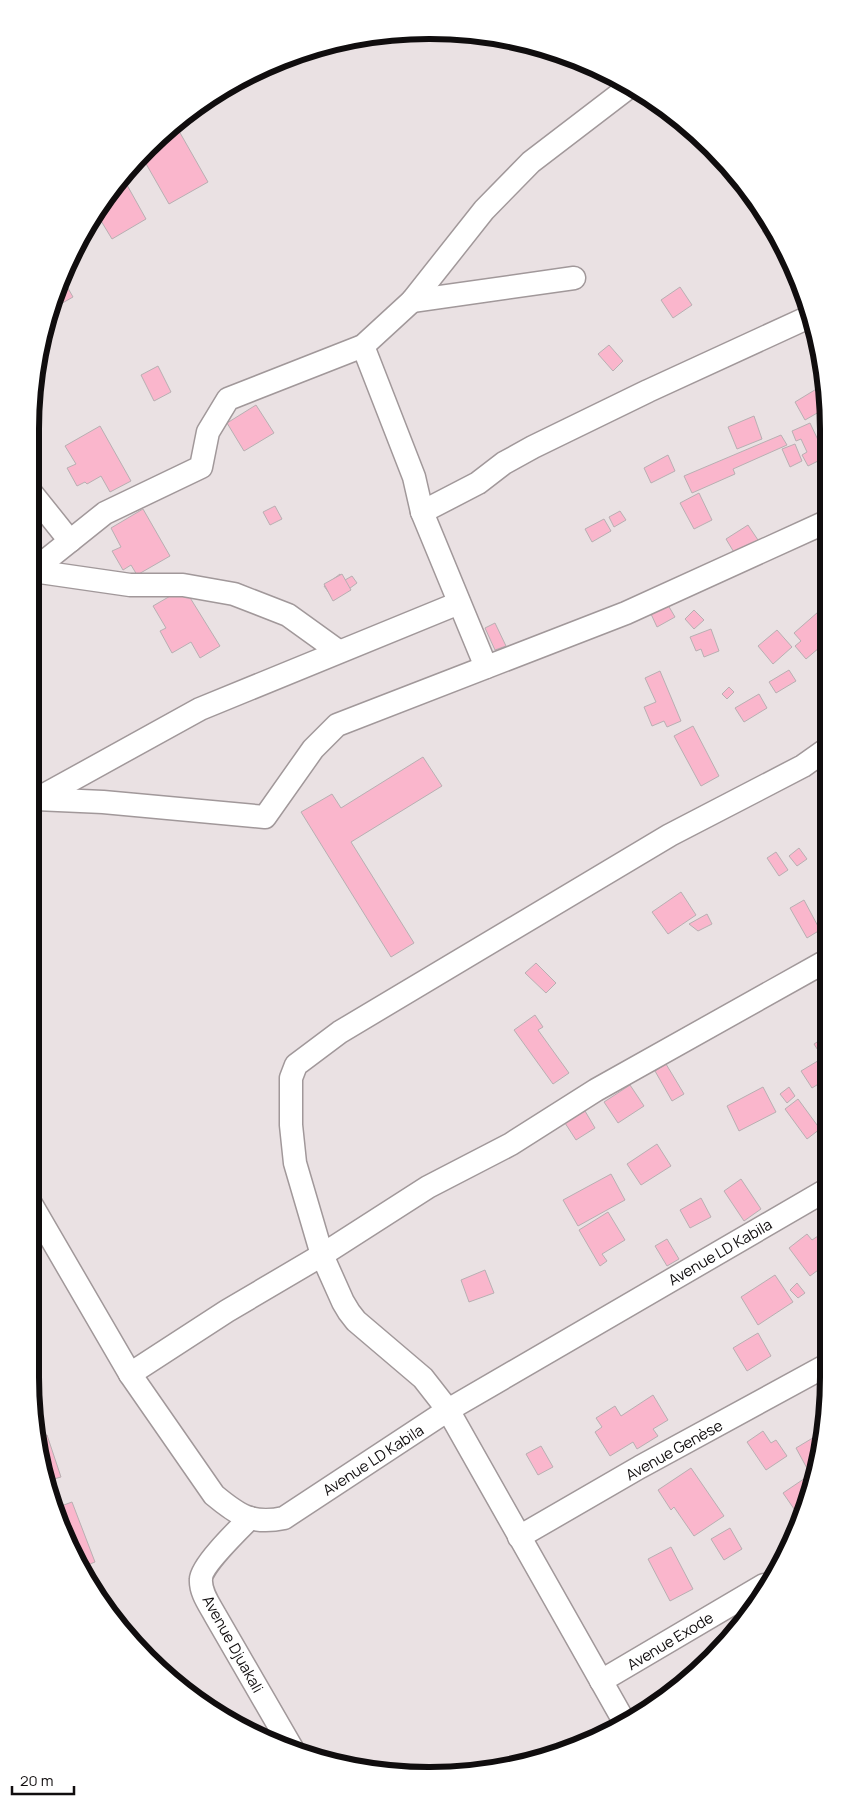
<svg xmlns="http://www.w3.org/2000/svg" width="859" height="1806" font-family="Manrope,sans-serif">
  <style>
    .building { fill: #fab6cc; stroke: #b8afb2 }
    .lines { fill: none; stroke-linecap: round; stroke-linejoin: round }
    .minor-casing { stroke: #a1989a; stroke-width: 25 }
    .minor { stroke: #fff; stroke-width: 22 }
    .labels { text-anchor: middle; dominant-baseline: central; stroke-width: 4.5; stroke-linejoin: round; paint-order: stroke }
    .street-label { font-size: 15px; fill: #100d0e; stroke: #fff }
    .rim { fill: none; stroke: #100d0e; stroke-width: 6 }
  </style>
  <rect width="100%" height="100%" fill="#eae1e3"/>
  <g class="building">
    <polygon points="175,124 208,182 169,204 141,155 147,147"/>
    <polygon points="127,185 146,219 112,239 95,211 105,198"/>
    <polygon points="769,225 782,248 779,251 762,231"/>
    <polygon points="61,276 73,297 50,310"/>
    <polygon points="680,287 692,305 673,318 661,300"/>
    <polygon points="609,345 623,361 613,371 598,354"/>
    <polygon points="158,366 171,392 154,401 141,375"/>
    <polygon points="818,388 826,402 826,408 805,420 795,402"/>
    <polygon points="256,405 274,433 244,451 227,423"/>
    <polygon points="754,416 762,439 737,449 728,427"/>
    <polygon points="810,423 826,457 808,466 802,455 807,452 801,439 796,441 792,431"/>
    <polygon points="100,426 131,481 110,492 101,476 87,484 85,482 77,486 67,468 76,464 65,446"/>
    <polygon points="781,435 787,445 733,469 735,474 692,493 684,476"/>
    <polygon points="795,444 802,461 790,467 782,449"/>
    <polygon points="668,455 675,471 651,483 644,468"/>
    <polygon points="699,493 712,520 694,529 680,503"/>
    <polygon points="275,506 282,519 270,525 263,512"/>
    <polygon points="143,509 170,556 137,575 131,565 123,570 112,551 121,547 111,528"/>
    <polygon points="620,511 626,520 614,527 609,517"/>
    <polygon points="604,519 611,531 592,542 585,529"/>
    <polygon points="748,525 758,540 735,554 726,539"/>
    <polygon points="340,574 345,580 352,576 357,583 334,600 324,586"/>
    <polygon points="342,574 351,590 333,601 324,584"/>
    <polygon points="184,588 220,646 200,658 191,642 172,653 160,631 166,628 153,606"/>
    <polygon points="668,605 675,617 657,627 651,614"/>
    <polygon points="826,605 826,642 806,659 795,646 801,641 794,633"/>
    <polygon points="694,610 704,620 694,629 685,619"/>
    <polygon points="495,623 506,646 495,650 485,628"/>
    <polygon points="711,629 719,651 704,657 701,649 696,651 690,637"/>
    <polygon points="777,630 792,647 773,664 758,646"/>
    <polygon points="789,670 796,681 776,693 769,682"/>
    <polygon points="660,671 681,721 667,727 664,721 652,726 644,707 656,702 645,678"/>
    <polygon points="729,687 734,692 727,699 722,694"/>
    <polygon points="759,694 767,708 744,722 735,708"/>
    <polygon points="693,726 719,776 701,786 674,736"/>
    <polygon points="423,757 442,786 351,842 414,943 391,957 301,812 332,794 341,808"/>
    <polygon points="799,848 807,859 797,866 789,856"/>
    <polygon points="776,852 788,870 779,876 767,858"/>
    <polygon points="681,892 696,915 668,934 652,912"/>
    <polygon points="804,900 820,930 807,938 790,908"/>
    <polygon points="707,914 712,924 698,931 689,924"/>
    <polygon points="536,963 556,983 546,993 525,973"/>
    <polygon points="535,1015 543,1027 538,1030 569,1073 553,1084 514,1030"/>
    <polygon points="828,1035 828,1066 814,1044"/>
    <polygon points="821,1059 828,1071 828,1078 812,1088 801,1071"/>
    <polygon points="666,1064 684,1094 672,1101 655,1071"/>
    <polygon points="630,1085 644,1106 618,1123 604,1102"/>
    <polygon points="763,1087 776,1112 739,1131 727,1106"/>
    <polygon points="789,1087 795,1096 787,1103 780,1094"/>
    <polygon points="798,1099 820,1129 807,1139 785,1109"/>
    <polygon points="585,1111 595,1128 576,1140 565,1123"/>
    <polygon points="657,1144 671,1166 641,1185 627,1164"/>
    <polygon points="611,1174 625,1200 578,1226 563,1200"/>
    <polygon points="741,1179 761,1209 744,1221 724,1191"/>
    <polygon points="701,1198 711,1217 690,1228 680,1210"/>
    <polygon points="608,1212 625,1240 602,1254 607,1261 600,1266 579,1230"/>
    <polygon points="807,1234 812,1240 821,1234 829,1244 829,1262 810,1276 789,1248"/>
    <polygon points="667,1239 679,1259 667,1266 655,1246"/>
    <polygon points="485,1270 494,1293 469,1302 461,1280"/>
    <polygon points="775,1275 793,1302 758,1325 741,1297"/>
    <polygon points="829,1282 829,1299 828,1299 820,1287"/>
    <polygon points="797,1283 805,1293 798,1298 790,1290"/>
    <polygon points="758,1333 771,1356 747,1371 733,1348"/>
    <polygon points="653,1395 668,1420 653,1429 658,1436 637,1449 633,1442 610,1456 595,1432 602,1427 596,1418 615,1406 621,1416"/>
    <polygon points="763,1431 771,1443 776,1440 787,1456 766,1470 747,1442"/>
    <polygon points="821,1433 823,1437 821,1455 818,1467 809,1472 796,1448"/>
    <polygon points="47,1435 61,1477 47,1481 40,1437"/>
    <polygon points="541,1446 553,1467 538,1475 526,1454"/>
    <polygon points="691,1468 724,1516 694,1536 674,1507 671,1510 658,1490"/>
    <polygon points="817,1470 802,1519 801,1519 783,1493"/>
    <polygon points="72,1502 95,1562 85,1566 81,1557 79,1557 53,1509"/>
    <polygon points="730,1528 742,1549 724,1560 711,1539"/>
    <polygon points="671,1547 693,1589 670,1601 648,1559"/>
  </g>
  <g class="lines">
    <defs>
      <g id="minor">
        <polyline points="412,301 574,278"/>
        <polyline points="363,346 414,477 422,512 486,667"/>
        <polyline points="30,491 70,541"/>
        <polyline points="422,512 478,483 504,463 533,447 648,391 809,317"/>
        <polyline points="33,571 130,585 183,585 234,594 288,615 338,651"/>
        <polyline points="30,573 105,513 201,467 208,432 228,399 363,346 412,301 484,210 531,162 629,87"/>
        <polyline points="37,799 200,709 459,603"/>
        <polyline points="30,800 36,799 103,802 265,817 313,749 337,725 626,613 826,522"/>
        <path d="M 30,1202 L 130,1374 L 214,1495 C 238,1515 252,1525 284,1518 L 448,1410 L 828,1189"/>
        <polyline points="130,1374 227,1311 322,1255 428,1187 511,1144 596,1090 828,960"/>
        <path d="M 250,1518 C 239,1529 201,1566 201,1579 C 200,1592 209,1604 215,1615 L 293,1750"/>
        <polyline points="519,1537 640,1467 829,1364"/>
        <polyline points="601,1681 764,1585"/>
        <polyline points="625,1723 448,1410 423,1378 356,1321 349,1312 343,1302 322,1255 295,1163 291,1125 291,1078 296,1065 340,1032 670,835 803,766 827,749"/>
      </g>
    </defs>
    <use href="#minor" class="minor-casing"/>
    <use href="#minor" class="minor"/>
  </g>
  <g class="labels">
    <g class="street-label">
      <text transform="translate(720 1252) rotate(-30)">Avenue LD Kabila</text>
      <text transform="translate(674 1450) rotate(-29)">Avenue Genèse</text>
      <text transform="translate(373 1460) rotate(-33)">Avenue LD Kabila</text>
      <text transform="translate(670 1641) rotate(-31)">Avenue Exode</text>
      <text transform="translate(233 1644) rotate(61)">Avenue Djuakali</text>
    </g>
  </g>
  <path d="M0 0H859V1806H0ZM429 39H430A390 390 0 0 1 820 429V1377A390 390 0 0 1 430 1767H429A390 390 0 0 1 39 1377V429A390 390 0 0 1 429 39Z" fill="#fff" fill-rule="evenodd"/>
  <path class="rim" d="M429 39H430A390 390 0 0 1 820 429V1377A390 390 0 0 1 430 1767H429A390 390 0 0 1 39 1377V429A390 390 0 0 1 429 39Z"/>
  <path d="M12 1786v8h62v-8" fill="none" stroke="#100d0e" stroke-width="2.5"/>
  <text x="20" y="1786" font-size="15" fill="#100d0e" stroke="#ffffff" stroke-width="4" paint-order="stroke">20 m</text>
</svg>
